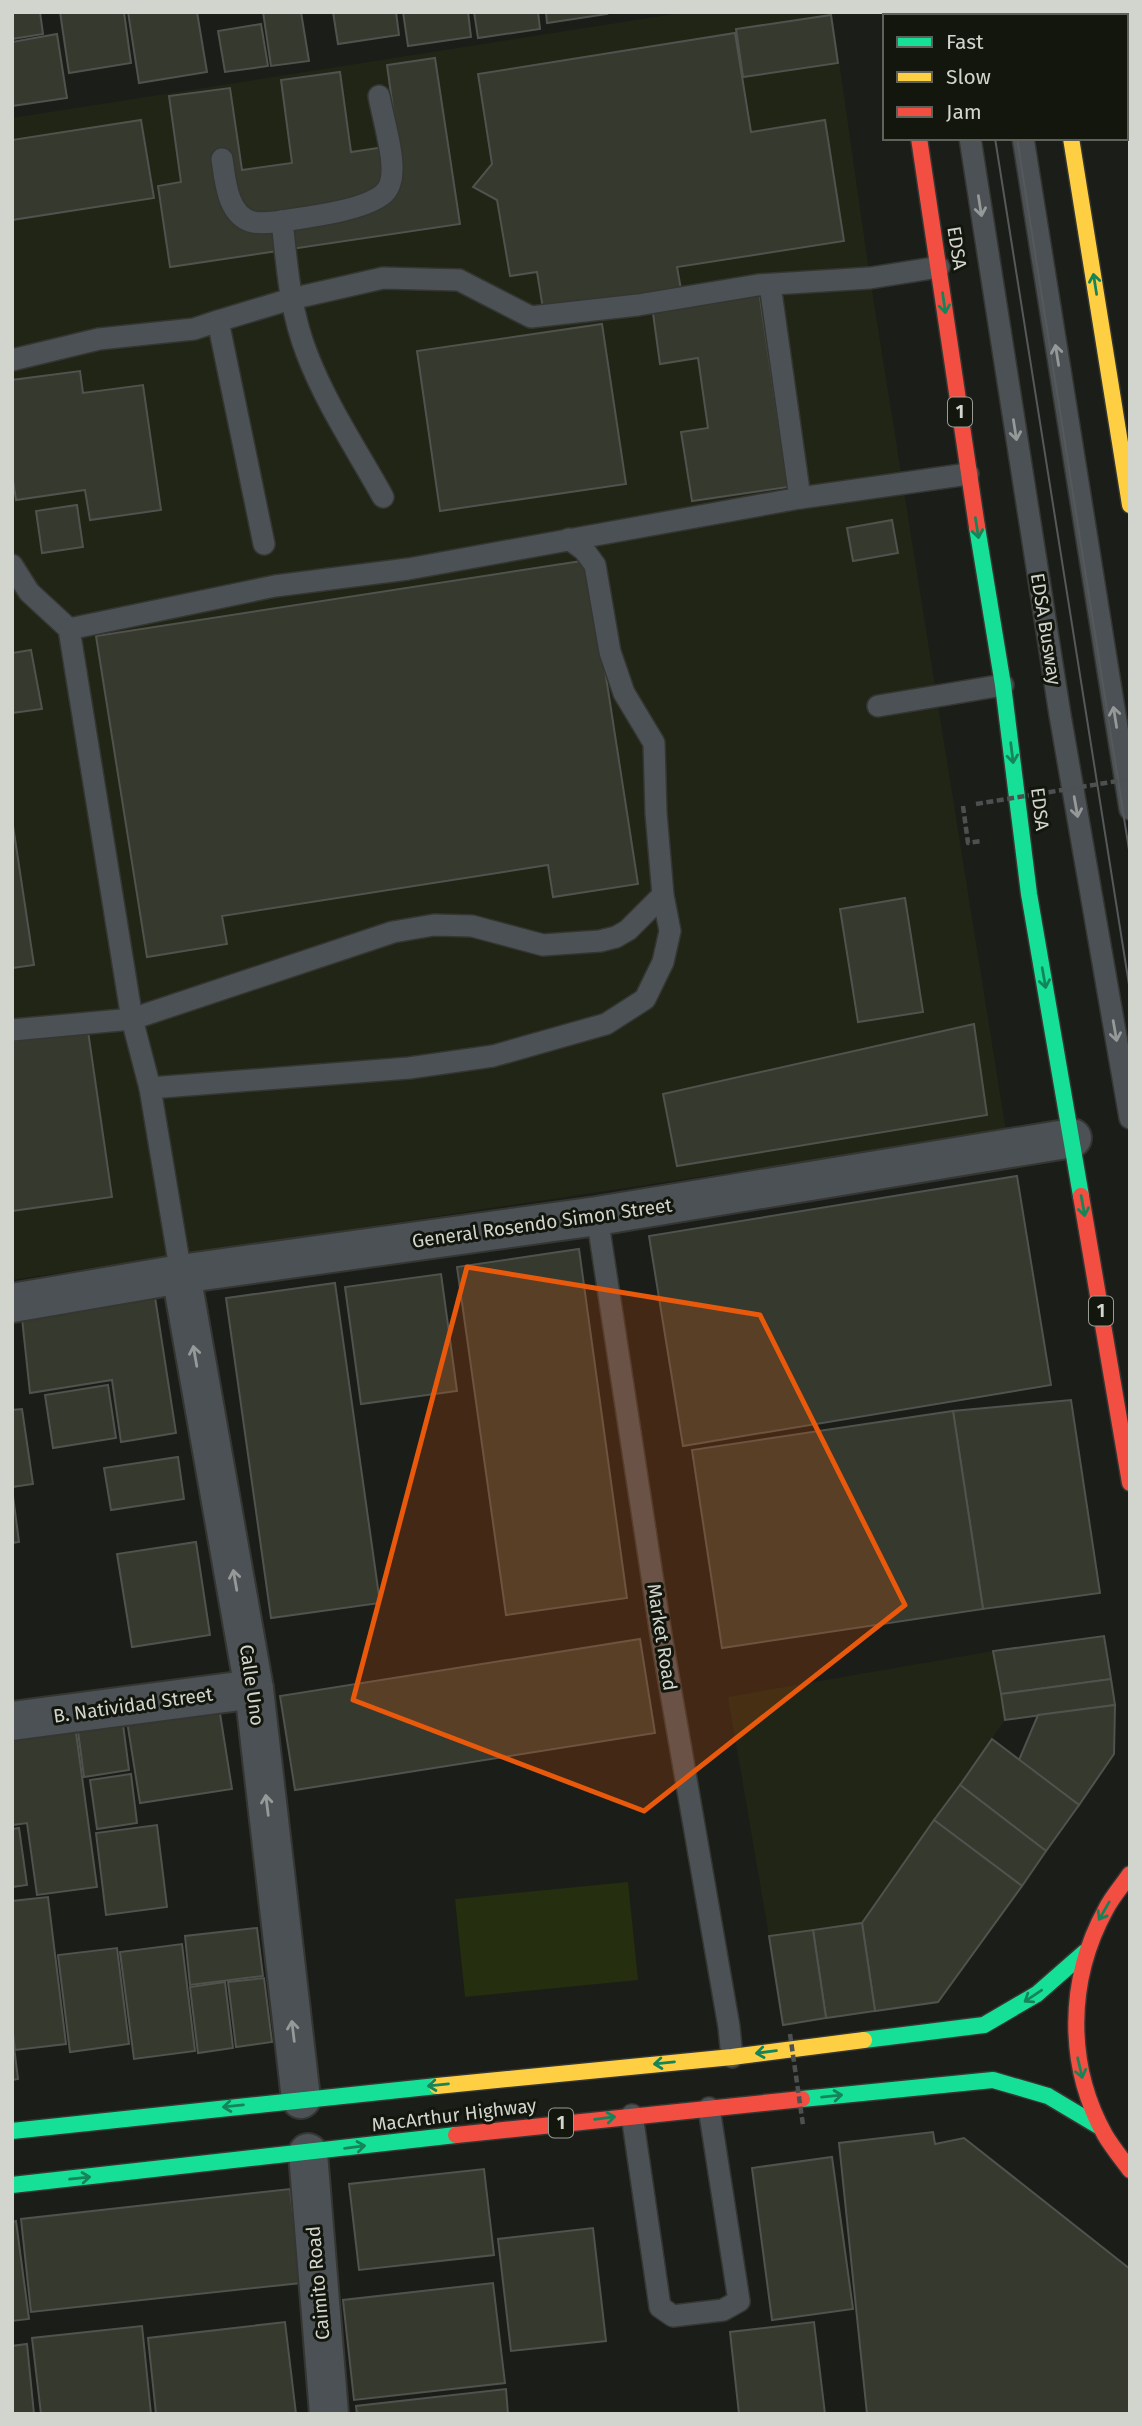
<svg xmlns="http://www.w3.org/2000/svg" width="1142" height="2426" font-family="'Fira Sans',sans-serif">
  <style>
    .built { fill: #202516 }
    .green { fill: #252e0f }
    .building { fill: #36392e; stroke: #50524d; stroke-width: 2 }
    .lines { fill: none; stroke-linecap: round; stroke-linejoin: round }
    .lane-casing { stroke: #353632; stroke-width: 24 }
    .street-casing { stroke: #353632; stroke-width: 42 }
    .fast-casing { stroke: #353632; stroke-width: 19 }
    .slow-casing { stroke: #353632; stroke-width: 19 }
    .jam-casing { stroke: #353632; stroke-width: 19 }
    .path { stroke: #4d5051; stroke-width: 4.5; stroke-dasharray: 7 3.5; stroke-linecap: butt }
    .lane { stroke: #4b5155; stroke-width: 21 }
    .street { stroke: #4b5155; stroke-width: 38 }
    .fast { stroke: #16e098; stroke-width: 16 }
    .slow { stroke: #ffcf43; stroke-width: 16 }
    .jam { stroke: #f24e42; stroke-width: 16 }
    .tram { stroke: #565959; stroke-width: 2 }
    .path-bridge { stroke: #4d5051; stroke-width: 4.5; stroke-dasharray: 7 3.5; stroke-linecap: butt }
    .oneway { stroke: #959a98 }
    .oneway2 { stroke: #158559 }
    .marked { fill: #e8590c; fill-opacity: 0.2; stroke: #e8590c; stroke-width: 5; stroke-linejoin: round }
    .labels { text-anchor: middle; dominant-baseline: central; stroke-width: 6; stroke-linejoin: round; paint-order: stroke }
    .shield { fill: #13160d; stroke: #999c94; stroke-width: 2 }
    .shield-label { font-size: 18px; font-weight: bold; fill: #d2d5ce }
    .street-label { font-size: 19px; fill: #d2d5ce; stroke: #13160d }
  </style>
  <rect width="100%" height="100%" fill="#1b1d18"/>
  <g class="built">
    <polygon points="687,12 832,12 870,278 1006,1131 12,1280 12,118"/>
    <polygon points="993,1651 1005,1720 862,1923 769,1936 728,1697"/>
  </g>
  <polygon class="green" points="628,1882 638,1980 465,1997 455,1899"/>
  <g class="building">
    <polygon points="12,12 40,12 43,34 12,39"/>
    <polygon points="60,12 124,12 131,63 69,73"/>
    <polygon points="128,12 197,12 207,72 139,83"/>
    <polygon points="263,12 301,12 309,61 271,66"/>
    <polygon points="333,12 396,12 399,35 338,44"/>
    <polygon points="403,12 468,12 471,37 408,46"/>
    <polygon points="474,12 538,12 540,29 478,38"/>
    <polygon points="546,12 606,12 607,14 547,23"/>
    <polygon points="831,15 838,63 743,77 736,29"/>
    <polygon points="261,24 268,66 225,72 218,31"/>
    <polygon points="735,33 751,132 825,120 844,241 677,267 682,295 543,309 537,272 510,276 497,200 473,187 492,164 478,74"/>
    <polygon points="57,34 67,98 12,106 12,42"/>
    <polygon points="435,58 460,224 170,267 158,186 181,182 169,96 230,88 242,170 292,163 281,80 340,72 351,152 398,145 387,65"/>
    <polygon points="141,120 154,198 12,220 12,140"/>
    <polygon points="759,291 788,487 692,501 681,432 708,428 698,358 660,364 652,306"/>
    <polygon points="602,324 626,484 440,511 417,351"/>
    <polygon points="80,371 83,393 143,385 161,510 90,520 85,490 16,500 12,474 12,380"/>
    <polygon points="77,505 83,547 42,553 36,511"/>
    <polygon points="892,520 898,553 853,561 847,528"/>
    <polygon points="588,560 638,884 553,897 548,865 222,916 227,944 147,957 96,636"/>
    <polygon points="31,650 42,709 12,713 12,653"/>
    <polygon points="12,819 34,965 12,968"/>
    <polygon points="905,898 923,1012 858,1022 840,909"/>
    <polygon points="974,1024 987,1115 677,1166 663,1094"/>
    <polygon points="88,1031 112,1197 12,1211 12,1041"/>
    <polygon points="1017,1176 1051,1385 683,1446 649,1236"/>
    <polygon points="579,1249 627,1598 506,1615 457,1267"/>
    <polygon points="441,1274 457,1391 361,1404 345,1287"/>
    <polygon points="335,1283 380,1603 271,1618 226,1298"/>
    <polygon points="155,1297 176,1433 121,1442 112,1380 30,1393 22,1318"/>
    <polygon points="108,1385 116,1438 53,1448 45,1395"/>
    <polygon points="1071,1400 1100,1593 983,1609 953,1411"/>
    <polygon points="22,1409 33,1484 12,1487 12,1410"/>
    <polygon points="953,1411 983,1609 722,1648 692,1450"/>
    <polygon points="178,1457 184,1499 111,1510 104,1468"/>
    <polygon points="13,1496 19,1542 12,1543 12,1496"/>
    <polygon points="196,1542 210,1635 132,1647 117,1554"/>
    <polygon points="1104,1636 1111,1679 1001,1694 993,1651"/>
    <polygon points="640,1639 655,1733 295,1790 280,1696"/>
    <polygon points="1111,1679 1115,1705 1005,1720 1001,1694"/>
    <polygon points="218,1701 232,1789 140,1803 126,1715"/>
    <polygon points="1115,1705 1114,1754 1079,1805 1019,1760 1038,1715"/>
    <polygon points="121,1709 129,1770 84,1777 76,1716"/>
    <polygon points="74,1718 97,1887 37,1895 27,1823 12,1825 12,1727"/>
    <polygon points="992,1739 1079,1805 1046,1851 960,1785"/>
    <polygon points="131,1774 137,1823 97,1829 90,1780"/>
    <polygon points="960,1785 1046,1851 1022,1886 934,1820"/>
    <polygon points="934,1820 1022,1886 938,2002 875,2011 862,1923"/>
    <polygon points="157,1825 167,1907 106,1915 96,1833"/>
    <polygon points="19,1828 27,1885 12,1887 12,1829"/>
    <polygon points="48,1897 66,2044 15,2050 12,2025 12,1901"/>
    <polygon points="862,1923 875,2011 826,2018 813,1930"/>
    <polygon points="257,1928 263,1976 190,1985 185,1936"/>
    <polygon points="813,1930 826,2018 783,2025 769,1936"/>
    <polygon points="182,1944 195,2051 134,2059 120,1952"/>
    <polygon points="117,1948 129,2044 70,2052 58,1955"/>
    <polygon points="264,1978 272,2042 236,2047 228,1982"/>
    <polygon points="225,1982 233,2048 198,2053 190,1987"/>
    <polygon points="12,2031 18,2079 12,2080"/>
    <polygon points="933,2132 935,2144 964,2138 1130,2269 1130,2414 867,2414 839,2143"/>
    <polygon points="832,2157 853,2309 772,2320 752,2168"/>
    <polygon points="484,2169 494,2255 359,2270 349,2184"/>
    <polygon points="290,2189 301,2283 31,2312 21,2219"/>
    <polygon points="16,2221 29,2319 12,2321 12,2222"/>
    <polygon points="593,2228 606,2341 511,2351 498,2239"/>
    <polygon points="493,2283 505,2383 354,2400 343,2300"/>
    <polygon points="285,2322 296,2414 156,2414 148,2338"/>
    <polygon points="814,2322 825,2414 739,2414 730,2332"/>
    <polygon points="142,2326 151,2414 41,2414 32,2338"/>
    <polygon points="27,2344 34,2414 12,2414 12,2346"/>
    <polygon points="506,2389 508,2414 357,2414 356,2406"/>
  </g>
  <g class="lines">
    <defs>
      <g id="lane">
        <polyline points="950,12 951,16"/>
        <polyline points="1004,12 1004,16"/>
        <polyline points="1126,23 1130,22"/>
        <polyline points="970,138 1060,715 1130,1118"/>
        <polyline points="1023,138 1130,809"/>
        <path d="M 222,159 C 225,179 227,216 253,222 C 262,224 273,222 282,221 C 287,266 290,311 307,354 C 326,404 357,450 383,497"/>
        <path d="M 282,221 C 308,217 361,211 382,195 C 389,190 392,180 392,171 C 393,151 383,118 379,96"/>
        <polyline points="770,285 800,498"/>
        <polyline points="218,321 291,299 383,278 459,280 531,317 638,305 758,285 870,278 939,267"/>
        <polyline points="12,360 99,339 194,329 218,321 264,544"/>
        <polyline points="569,539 584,550 595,565 610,652 624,693 654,743 656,813 663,895 628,930 616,937 600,941 543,945 472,926 434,925 393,932 132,1019 150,1088 409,1068 493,1056 606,1024 645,999 663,962 670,931 663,895"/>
        <polyline points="12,565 29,592 69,629 132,1019 12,1030"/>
        <polyline points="69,629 275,586 408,569 800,498 968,474"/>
        <polyline points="878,706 1003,685"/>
        <polyline points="150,1088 181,1274"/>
        <polyline points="597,1216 661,1635 729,2027 732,2057"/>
        <polyline points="632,2115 660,2307 673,2316 723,2310 739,2301 709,2108"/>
      </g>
      <g id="street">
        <polyline points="181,1274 254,1689 301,2099"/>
        <polyline points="12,1303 181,1274 597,1216 1072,1138"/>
        <polyline points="12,1721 254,1689"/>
        <polyline points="308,2153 329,2414"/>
      </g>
      <g id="fast">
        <polyline points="1051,12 1051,16"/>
        <polyline points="977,527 1003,685 1029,894 1081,1196"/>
        <polyline points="864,2040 984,2025 1037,1994 1085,1952"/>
        <polyline points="802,2099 993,2080 1048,2096 1100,2127"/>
        <polyline points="12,2131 437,2086"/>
        <polyline points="12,2185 456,2135"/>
      </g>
      <g id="slow">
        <polyline points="1071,138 1130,505"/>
        <polyline points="437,2086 732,2057 864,2040"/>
      </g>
      <g id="jam">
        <polyline points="900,12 900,16"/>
        <polyline points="919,138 977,527"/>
        <polyline points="1081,1196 1130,1483"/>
        <path d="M 1130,1874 C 1122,1886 1112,1897 1106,1909 C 1067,1980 1066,2065 1105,2135 C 1112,2147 1122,2159 1130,2170"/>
        <polyline points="456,2135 802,2099"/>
      </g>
    </defs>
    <use href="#lane" class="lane-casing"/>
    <use href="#street" class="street-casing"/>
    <use href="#fast" class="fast-casing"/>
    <use href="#slow" class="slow-casing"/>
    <use href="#jam" class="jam-casing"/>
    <polyline class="path" points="963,806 968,843 982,841"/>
    <use href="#lane" class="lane"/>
    <use href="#street" class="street"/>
    <use href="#fast" class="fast"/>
    <use href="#slow" class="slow"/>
    <use href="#jam" class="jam"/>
    <g class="tram">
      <polyline points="975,12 975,16"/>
      <polyline points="997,12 997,16"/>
      <polyline points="995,138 1130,991"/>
      <polyline points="1017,138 1130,856"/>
    </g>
    <g class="path-bridge">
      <polyline points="976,804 1130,779"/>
      <polyline points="790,2034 803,2125"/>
    </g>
  </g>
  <defs><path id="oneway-shaft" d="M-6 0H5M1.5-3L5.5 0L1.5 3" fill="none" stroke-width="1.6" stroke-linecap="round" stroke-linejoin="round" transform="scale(1.75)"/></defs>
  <g class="oneway">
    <use href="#oneway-shaft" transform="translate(980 206) rotate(81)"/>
    <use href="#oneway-shaft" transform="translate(1057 355) rotate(-99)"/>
    <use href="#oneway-shaft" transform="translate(1015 430) rotate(81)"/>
    <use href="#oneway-shaft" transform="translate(1115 717) rotate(-99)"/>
    <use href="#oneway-shaft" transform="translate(1076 807) rotate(80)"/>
    <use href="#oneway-shaft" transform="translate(1115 1031) rotate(80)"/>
    <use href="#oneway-shaft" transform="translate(195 1356) rotate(-100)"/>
    <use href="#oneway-shaft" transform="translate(235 1580) rotate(-100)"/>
    <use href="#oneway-shaft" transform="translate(267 1805) rotate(-97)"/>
    <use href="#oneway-shaft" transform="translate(293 2031) rotate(-97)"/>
  </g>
  <g class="oneway2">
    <use href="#oneway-shaft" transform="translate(1095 284) rotate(-99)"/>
    <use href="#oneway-shaft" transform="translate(944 303) rotate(82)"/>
    <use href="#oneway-shaft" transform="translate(977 528) rotate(81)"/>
    <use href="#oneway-shaft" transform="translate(1012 753) rotate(83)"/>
    <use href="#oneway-shaft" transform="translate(1044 978) rotate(80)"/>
    <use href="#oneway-shaft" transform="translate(1083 1206) rotate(80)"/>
    <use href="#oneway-shaft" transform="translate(1104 1911) rotate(120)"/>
    <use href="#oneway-shaft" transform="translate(1033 1996) rotate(146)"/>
    <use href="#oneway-shaft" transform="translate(766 2052) rotate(173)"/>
    <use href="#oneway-shaft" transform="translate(664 2063) rotate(174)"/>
    <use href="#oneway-shaft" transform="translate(1080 2068) rotate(77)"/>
    <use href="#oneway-shaft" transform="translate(438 2085) rotate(174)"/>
    <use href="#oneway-shaft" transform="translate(832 2096) rotate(-6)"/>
    <use href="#oneway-shaft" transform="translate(233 2106) rotate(174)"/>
    <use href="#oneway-shaft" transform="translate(605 2118) rotate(-7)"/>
    <use href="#oneway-shaft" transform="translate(355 2147) rotate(-7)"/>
    <use href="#oneway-shaft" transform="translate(80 2178) rotate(-6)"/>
  </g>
  <path class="marked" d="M 467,1267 L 760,1315 L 905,1605 L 644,1811 L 353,1700 Z"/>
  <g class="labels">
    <g class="shield">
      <rect x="948" y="397.5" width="24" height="29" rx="5"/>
      <rect x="1089" y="1296.5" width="24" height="29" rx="5"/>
      <rect x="549" y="2108.5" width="24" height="29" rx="5"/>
    </g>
    <g class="shield-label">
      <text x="960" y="412">1</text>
      <text x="1101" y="1311">1</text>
      <text x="561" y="2123">1</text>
    </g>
    <g class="street-label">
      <text transform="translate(957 248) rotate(81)">EDSA</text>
      <text transform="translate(1046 629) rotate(81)">EDSA Busway</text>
      <text transform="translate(1040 809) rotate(83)">EDSA</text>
      <text transform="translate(542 1223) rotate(-8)">General Rosendo Simon Street</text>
      <text transform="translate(662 1637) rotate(81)">Market Road</text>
      <text transform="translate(252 1685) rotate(82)">Calle Uno</text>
      <text transform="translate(133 1705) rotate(-8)">B. Natividad Street</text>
      <text transform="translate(454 2115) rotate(-7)">MacArthur Highway</text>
      <text transform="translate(318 2283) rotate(-95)">Caimito Road</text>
    </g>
  </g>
  <rect width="1142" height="2426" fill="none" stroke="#d2d5ce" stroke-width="28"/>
  <rect x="883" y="14" width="245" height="126" fill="#13160d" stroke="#5f625a" stroke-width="2"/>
  <rect x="897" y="37" width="35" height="10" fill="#16e098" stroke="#5f625a" stroke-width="2"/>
  <text x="946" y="49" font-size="21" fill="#d2d5ce">Fast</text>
  <rect x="897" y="72" width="35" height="10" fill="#ffcf43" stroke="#5f625a" stroke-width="2"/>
  <text x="946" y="84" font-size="21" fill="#d2d5ce">Slow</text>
  <rect x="897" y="107" width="35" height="10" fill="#f24e42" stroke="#5f625a" stroke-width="2"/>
  <text x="946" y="119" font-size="21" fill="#d2d5ce">Jam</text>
</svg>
